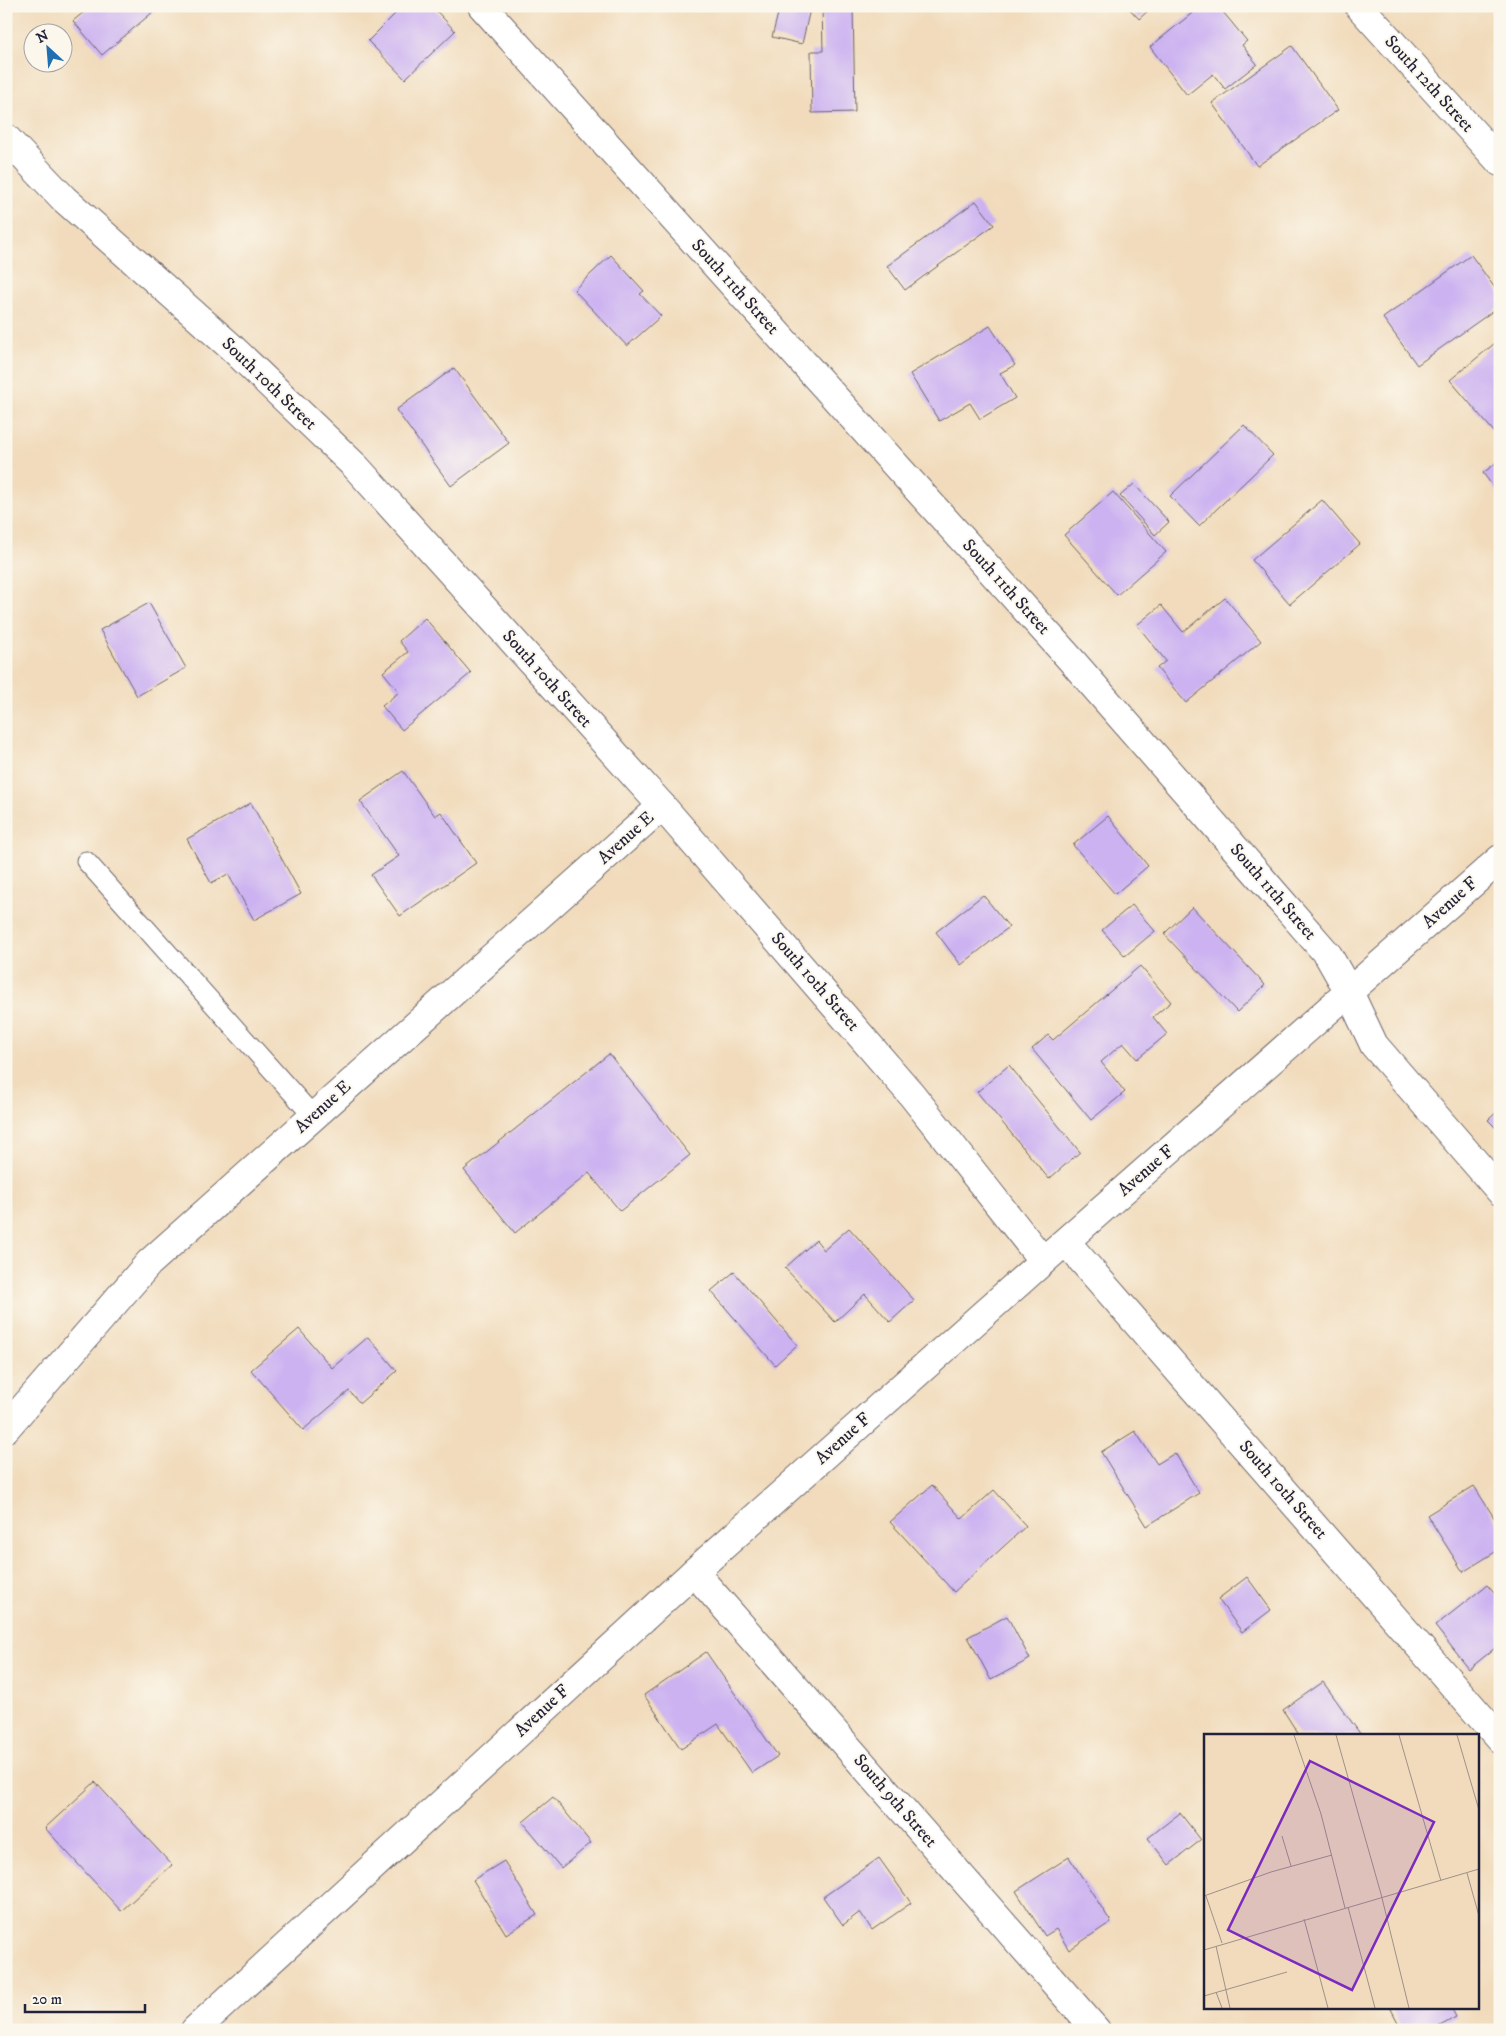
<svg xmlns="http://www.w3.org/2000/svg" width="1506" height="2036" font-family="'IM FELL DW Pica',serif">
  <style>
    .building { fill: #ccb2f1 }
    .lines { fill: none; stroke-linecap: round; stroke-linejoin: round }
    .service-casing { stroke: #6a6368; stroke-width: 21 }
    .minor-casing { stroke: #6a6368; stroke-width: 30 }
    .service { stroke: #fff; stroke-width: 19 }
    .minor { stroke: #fff; stroke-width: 28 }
    .labels { text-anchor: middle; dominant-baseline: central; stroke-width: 4; stroke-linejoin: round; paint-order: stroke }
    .street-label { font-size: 18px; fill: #22223b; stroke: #fbf7ec }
    .inset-road { fill: none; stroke: #9e9188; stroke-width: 1 }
    .view { fill: #7b2cbf; fill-opacity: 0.15; stroke: #7b2cbf; stroke-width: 2.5 }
    .inset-edge { fill: none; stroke: #22223b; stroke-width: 2.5 }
  </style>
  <rect width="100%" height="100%" fill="#fbf7ec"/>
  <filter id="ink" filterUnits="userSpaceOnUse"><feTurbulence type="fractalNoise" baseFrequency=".02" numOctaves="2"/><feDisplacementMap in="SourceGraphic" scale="10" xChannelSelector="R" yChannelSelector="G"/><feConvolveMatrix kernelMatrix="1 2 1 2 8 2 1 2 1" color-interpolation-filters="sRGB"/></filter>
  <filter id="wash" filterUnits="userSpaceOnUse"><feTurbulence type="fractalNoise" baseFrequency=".0096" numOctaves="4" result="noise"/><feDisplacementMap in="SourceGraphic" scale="20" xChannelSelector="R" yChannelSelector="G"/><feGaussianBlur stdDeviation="1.12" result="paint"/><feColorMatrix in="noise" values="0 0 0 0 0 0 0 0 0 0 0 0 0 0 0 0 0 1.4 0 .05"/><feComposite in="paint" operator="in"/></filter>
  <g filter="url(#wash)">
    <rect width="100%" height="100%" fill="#f1dbbc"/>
    <g id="blocks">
      <g class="building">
        <polygon points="91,6 160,6 102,55 73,21"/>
        <polygon points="403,6 432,6 455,31 405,79 368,41"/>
        <polygon points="780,6 797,6 810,9 802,44 772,37"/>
        <polygon points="822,6 853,6 855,112 812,113 811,51 823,51"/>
        <polygon points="1127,6 1153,6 1139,19"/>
        <polygon points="1201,6 1218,6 1247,41 1242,45 1257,64 1225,89 1213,74 1187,95 1150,47"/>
        <polygon points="1292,46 1338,110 1257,166 1212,103"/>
        <polygon points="976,201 994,225 905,290 887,266"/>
        <polygon points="611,255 644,291 640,294 661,316 627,346 574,290"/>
        <polygon points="1471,255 1500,295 1500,306 1417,365 1383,318"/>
        <polygon points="990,326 1015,365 1000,373 1015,398 980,419 970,403 939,421 910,374"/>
        <polygon points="1500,339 1500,439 1450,380"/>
        <polygon points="454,368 509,443 451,486 396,410"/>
        <polygon points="1244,425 1273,455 1199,526 1170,496"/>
        <polygon points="1500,460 1500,496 1483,473"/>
        <polygon points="1134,484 1169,522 1155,535 1120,496"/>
        <polygon points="1113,492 1166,552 1117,595 1064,535"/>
        <polygon points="1322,500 1360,544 1290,604 1252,560"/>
        <polygon points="1225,598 1261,641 1186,703 1157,668 1166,661 1137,625 1161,605 1183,632"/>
        <polygon points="149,603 186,668 137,696 100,630"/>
        <polygon points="425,618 471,673 402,730 382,706 399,692 383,672 408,652 399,641"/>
        <polygon points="403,771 435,816 441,812 476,863 400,916 371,875 399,856 360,801"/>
        <polygon points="251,803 301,894 254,920 228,874 211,883 187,839"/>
        <polygon points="1108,816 1148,866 1115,894 1073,845"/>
        <polygon points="983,895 1009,927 961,965 936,932"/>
        <polygon points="1132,905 1155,931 1125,956 1102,930"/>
        <polygon points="1192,907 1265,985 1237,1012 1164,934"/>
        <polygon points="1140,966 1171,1002 1153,1017 1167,1034 1137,1059 1123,1043 1101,1062 1125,1092 1091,1120 1032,1049 1048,1035 1053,1040"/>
        <polygon points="609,1054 690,1155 620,1211 589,1173 515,1233 464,1170"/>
        <polygon points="1009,1065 1080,1152 1049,1179 977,1092"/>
        <polygon points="1500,1109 1500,1132 1488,1120"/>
        <polygon points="849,1228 914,1300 890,1322 865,1294 835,1322 785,1268 816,1240 824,1250"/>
        <polygon points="734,1272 797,1345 775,1365 711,1291"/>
        <polygon points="299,1329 332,1368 368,1337 397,1371 360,1403 349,1391 303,1430 251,1370"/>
        <polygon points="1135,1431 1157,1464 1175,1453 1199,1493 1147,1526 1101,1452"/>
        <polygon points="932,1485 962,1519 994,1490 1026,1526 954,1592 890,1522"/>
        <polygon points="1474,1486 1500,1527 1500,1549 1463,1572 1427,1515"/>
        <polygon points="1247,1577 1271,1610 1242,1632 1218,1599"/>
        <polygon points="1487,1585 1500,1600 1500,1644 1469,1669 1435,1626"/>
        <polygon points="1007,1616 1030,1659 991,1680 968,1637"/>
        <polygon points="706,1652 778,1756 752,1773 718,1724 681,1749 644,1695"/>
        <polygon points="1323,1682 1361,1735 1299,1735 1283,1710"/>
        <polygon points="95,1782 172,1865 121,1911 45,1828"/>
        <polygon points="553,1797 591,1843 561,1868 523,1822"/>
        <polygon points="1180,1813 1201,1840 1169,1865 1148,1838"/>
        <polygon points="1069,1857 1111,1922 1069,1950 1056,1929 1045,1936 1016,1891"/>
        <polygon points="879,1858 911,1903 872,1930 860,1912 843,1925 823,1897"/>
        <polygon points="504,1861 537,1915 506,1934 473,1880"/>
        <polygon points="1393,2007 1451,2007 1456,2017 1433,2030 1402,2030 1391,2009"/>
      </g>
    </g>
  </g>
  <g filter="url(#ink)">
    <use href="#blocks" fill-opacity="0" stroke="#6a6368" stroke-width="1"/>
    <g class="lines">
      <defs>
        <polyline id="service" points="86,861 313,1116"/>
        <g id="minor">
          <polyline points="482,6 1073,662 1328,955 1349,992 1374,1045 1500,1191"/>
          <polyline points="1359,6 1500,162"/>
          <polyline points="6,138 64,199 230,346 356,467 662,806 912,1095 1043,1261"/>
          <polyline points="1066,1242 1500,1739"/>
          <polyline points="6,1428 149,1263 662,806"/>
          <polyline points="694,1572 1096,2030"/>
          <polyline points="195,2030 694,1572 1043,1261 1500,859"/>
        </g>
      </defs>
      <use href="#service" class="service-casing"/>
      <use href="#minor" class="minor-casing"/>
      <use href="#service" class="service"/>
      <use href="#minor" class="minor"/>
    </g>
  </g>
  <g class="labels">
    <g class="street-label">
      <text transform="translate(1429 84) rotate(48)">South 12th Street</text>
      <text transform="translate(735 287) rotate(48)">South 11th Street</text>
      <text transform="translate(269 384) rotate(44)">South 10th Street</text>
      <text transform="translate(1006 587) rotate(48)">South 11th Street</text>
      <text transform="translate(547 679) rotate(48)">South 10th Street</text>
      <text transform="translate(626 838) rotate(-42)">Avenue E</text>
      <text transform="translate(1273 892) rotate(49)">South 11th Street</text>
      <text transform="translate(1450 903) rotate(-42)">Avenue F</text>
      <text transform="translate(815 982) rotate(49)">South 10th Street</text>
      <text transform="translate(323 1107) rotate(-42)">Avenue E</text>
      <text transform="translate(1146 1171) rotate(-41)">Avenue F</text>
      <text transform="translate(843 1439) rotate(-42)">Avenue F</text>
      <text transform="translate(1283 1490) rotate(49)">South 10th Street</text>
      <text transform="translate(542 1711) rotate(-43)">Avenue F</text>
      <text transform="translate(895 1801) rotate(49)">South 9th Street</text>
    </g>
  </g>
  <g transform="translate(1204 1734)">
    <rect width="275" height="275" fill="#f1dbbc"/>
    <path class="inset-road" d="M 90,1 L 117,80 L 141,174M 132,1 L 177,160 L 205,274M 195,1 L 237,147M 253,1 L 275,76M 78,102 L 87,132M 263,139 L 275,182M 0,162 L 67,138 L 128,121M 2,162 L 18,209M 144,173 L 171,274M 100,185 L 124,274M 12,212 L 26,274M 0,216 L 275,135M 12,258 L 18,274M 0,262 L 83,238"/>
    <path class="view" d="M 106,27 L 230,88 L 148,256 L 24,196 Z"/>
    <rect width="275" height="275" class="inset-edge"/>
  </g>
  <rect width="1506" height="2036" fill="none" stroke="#fbf7ec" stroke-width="25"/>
  <g transform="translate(48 48) rotate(334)"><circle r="24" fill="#fbf7ec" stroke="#a4a2a5"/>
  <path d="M0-4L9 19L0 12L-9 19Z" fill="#1f6fb2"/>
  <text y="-8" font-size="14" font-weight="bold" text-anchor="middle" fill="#22223b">N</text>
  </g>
  <path d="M25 2004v8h120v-8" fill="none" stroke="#22223b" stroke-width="2.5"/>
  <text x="32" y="2004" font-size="15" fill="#22223b" stroke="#fbf7ec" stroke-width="4" paint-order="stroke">20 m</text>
</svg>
